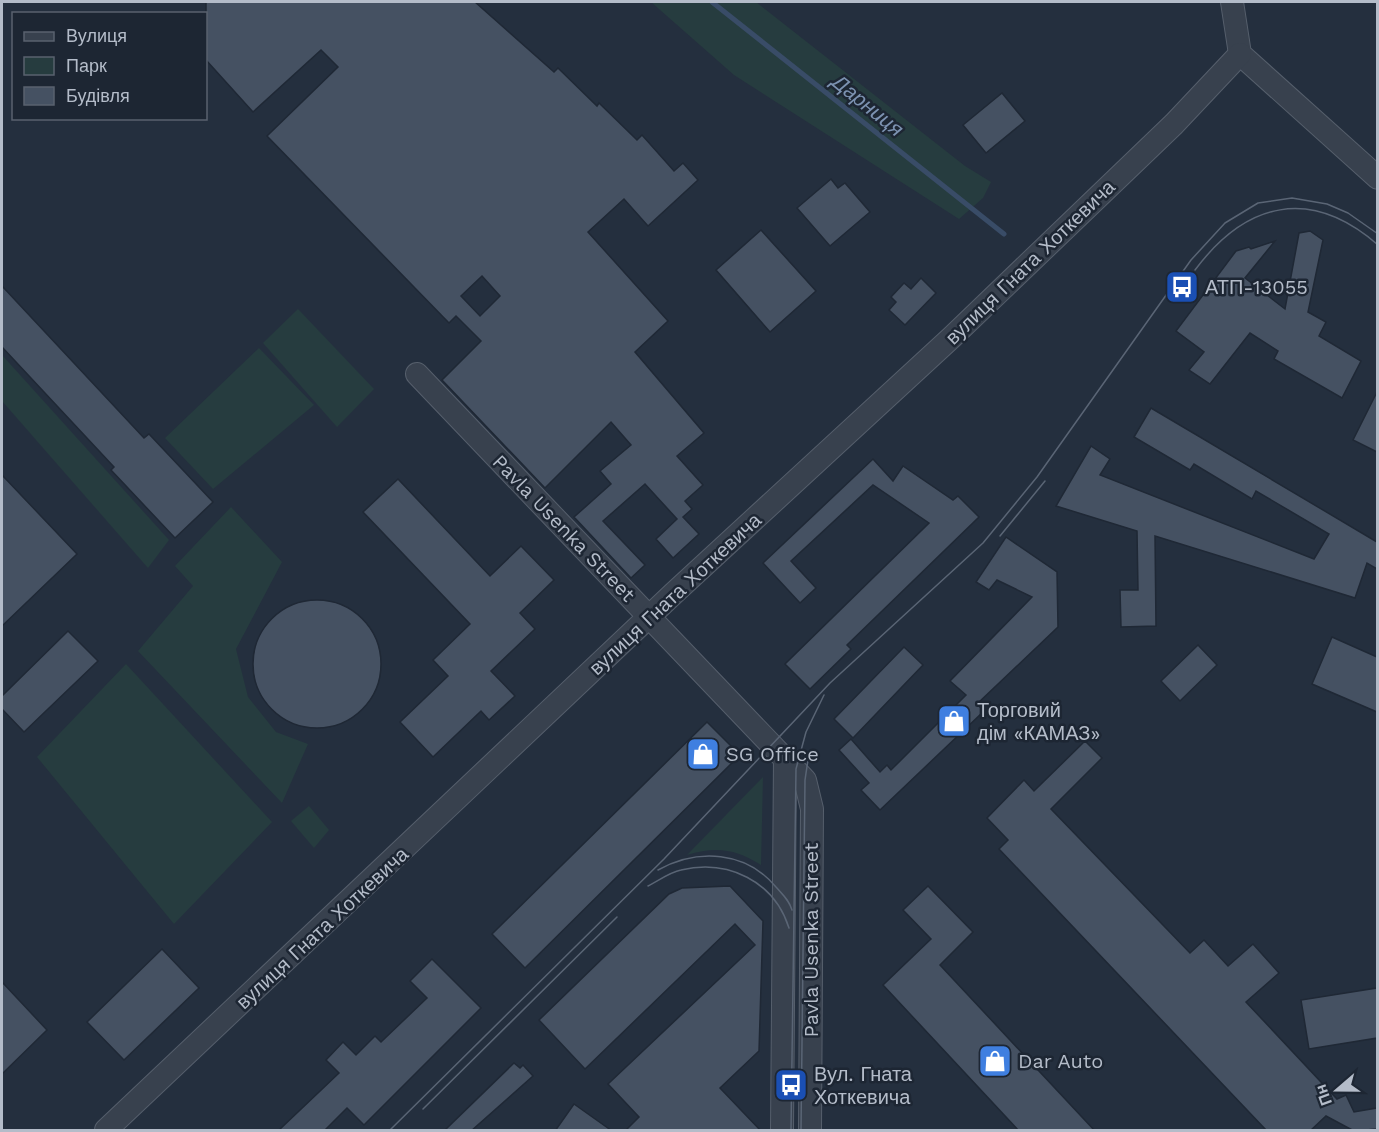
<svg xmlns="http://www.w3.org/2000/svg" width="1379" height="1132" font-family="'Work Sans',sans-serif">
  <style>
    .green { fill: #263c3f }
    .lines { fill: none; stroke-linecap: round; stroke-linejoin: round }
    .stream { stroke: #394c67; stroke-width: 5 }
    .building { fill: #455162; stroke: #1f2835; stroke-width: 1.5; fill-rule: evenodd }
    .minor-casing { stroke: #565f6c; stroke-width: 24 }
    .minor { stroke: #38414e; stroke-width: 22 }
    .tram { stroke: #5a6575; stroke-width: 1.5 }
    .labels { text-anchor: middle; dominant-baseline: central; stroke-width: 5; stroke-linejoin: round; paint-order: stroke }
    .street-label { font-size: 20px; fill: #b4bcc9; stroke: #1d2633 }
    .poi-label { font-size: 20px; fill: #b4bcc9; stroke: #1d2633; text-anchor: start }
    .water-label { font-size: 21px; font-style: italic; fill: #7c92b1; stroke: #1d2633 }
  </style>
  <rect width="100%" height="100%" fill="#242f3e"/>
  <g class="green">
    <polygon points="651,2 756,2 965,166 991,182 983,198 959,219 734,75"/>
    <polygon points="298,309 374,389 337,427 263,343"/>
    <polygon points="259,348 314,405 213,489 165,438"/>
    <polygon points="2,355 169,540 148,568 2,401"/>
    <polygon points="231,507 282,562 236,649 248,697 276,732 308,744 282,803 138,651 193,586 175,566"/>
    <polygon points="126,664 272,822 174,924 37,757"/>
    <path d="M 763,777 L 761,865 C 736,849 716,846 687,855 Z"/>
    <polygon points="309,806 329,830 314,848 291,821"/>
  </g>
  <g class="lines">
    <polyline class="stream" points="712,2 1004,234"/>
  </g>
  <g class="building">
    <path d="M 206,2 L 475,2 L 554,72 L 558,68 L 597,106 L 599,103 L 637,140 L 642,135 L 674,171 L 683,163 L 698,180 L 648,226 L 624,199 L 588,232 L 668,321 L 635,352 L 704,433 L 677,456 L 703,485 L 685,501 L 692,509 L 683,517 L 699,534 L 673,558 L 656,539 L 677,519 L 645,484 L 603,521 L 645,565 L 631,578 L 574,517 L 611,484 L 600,471 L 631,445 L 611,422 L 545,488 L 442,380 L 481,341 L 456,316 L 449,323 L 267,136 L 338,67 L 321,50 L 253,112 L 206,60 ZM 482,276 L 500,296 L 480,316 L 461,296 Z"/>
    <polygon points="1002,93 1025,121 986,153 963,125"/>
    <polygon points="831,179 838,188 845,183 870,212 830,246 797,208"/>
    <polygon points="761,230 816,291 770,332 716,270"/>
    <polygon points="1310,231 1323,240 1308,312 1326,322 1319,336 1361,361 1342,398 1274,359 1278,351 1250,333 1210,384 1189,370 1204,352 1176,331 1236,251 1249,247 1251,249 1275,241 1245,278 1285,309 1299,233"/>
    <polygon points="921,278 936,293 905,325 889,310 896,302 891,297 904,283 911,289"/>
    <polygon points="2,286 144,438 149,434 213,502 175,538 111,470 114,467 2,347"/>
    <polygon points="1377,392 1377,452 1353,440"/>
    <polygon points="1151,408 1377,542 1377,569 1367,563 1355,598 1155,536 1156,626 1121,627 1120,590 1138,590 1137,531 1056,506 1091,446 1110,459 1100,475 1314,559 1329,534 1256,491 1252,499 1194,464 1190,470 1134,437"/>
    <polygon points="873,459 893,481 903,466 953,500 958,496 979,517 847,645 851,649 810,689 785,664 929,523 873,485 791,561 816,588 800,603 763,563"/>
    <polygon points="2,475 77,554 2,626"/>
    <polygon points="398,479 490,576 521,546 554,580 520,613 535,629 491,671 515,696 489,720 481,711 433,757 400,722 448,676 433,660 470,624 363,512"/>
    <polygon points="1006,537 1057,572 1058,627 977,704 984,711 880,810 861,790 869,783 839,750 851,739 880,772 887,765 891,770 966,695 950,681 1032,597 997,580 989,590 976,582"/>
    <circle cx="317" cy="664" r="64"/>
    <polygon points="68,631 98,661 24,732 2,709 2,696"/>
    <polygon points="1332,637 1377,657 1377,712 1312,684"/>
    <polygon points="1198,645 1217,665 1180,701 1161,681"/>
    <polygon points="904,647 923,665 853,738 834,719"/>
    <polygon points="707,722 740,755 525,968 492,934"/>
    <polygon points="1085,741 1102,758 1051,809 1190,953 1204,940 1228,966 1253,944 1279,973 1246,1002 1337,1099 1346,1095 1354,1112 1377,1108 1377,1129 1354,1131 1326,1116 1310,1131 1267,1131 999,849 1008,840 987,818 1024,780 1034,791"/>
    <polygon points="730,886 763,921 759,1051 720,1088 761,1131 625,1131 639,1117 608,1084 755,945 735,924 585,1069 539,1020 669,894 682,888"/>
    <polygon points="928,886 973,932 940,965 1095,1131 1019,1131 883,985 931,939 903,910"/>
    <polygon points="162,949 199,988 124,1060 87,1022"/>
    <polygon points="432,959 481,1008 364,1125 347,1108 324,1131 278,1131 339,1073 326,1060 343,1042 356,1055 375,1036 381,1042 427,998 410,981"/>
    <polygon points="2,982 47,1030 2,1074"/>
    <polygon points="1377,988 1377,1038 1309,1049 1301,1000"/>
    <polygon points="514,1063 520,1068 523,1065 533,1076 471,1131 444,1131"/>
    <polygon points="574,1104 612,1131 555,1131"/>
  </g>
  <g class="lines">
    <defs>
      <g id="minor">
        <polyline points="1232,2 1240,54 1378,178"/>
        <polyline points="417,374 805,780 812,809 810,1130"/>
        <polyline points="106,1130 674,593 952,337 1174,124 1240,54"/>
        <polyline points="782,1130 785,759"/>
      </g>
    </defs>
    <use href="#minor" class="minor-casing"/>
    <use href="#minor" class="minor"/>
    <g class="tram">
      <path d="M 1195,270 C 1246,202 1310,186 1378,245"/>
      <polyline points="1000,536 1045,481"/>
      <path d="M 658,870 C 698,848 746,851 776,887 C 783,895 789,900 792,910"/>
      <path d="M 648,886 C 658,881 670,872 681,870 C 728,859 774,881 789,928"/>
      <polyline points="423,1109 617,917"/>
      <polyline points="390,1130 664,859 830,683 983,543 1037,477 1191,260 1225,223 1258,203 1292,198 1327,204 1348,213 1378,234"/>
      <polyline points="791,1130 796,769 806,732 824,695"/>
      <polyline points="801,1130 805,780 809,753"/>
    </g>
  </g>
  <defs>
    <symbol id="bus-square" viewBox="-11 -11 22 22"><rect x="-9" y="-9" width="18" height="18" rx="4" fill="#1a4fb4" stroke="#1d2633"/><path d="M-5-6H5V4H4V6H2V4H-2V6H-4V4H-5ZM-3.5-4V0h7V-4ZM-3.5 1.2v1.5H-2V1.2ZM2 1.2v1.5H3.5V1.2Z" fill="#fff"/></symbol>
    <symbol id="shop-square" viewBox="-11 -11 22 22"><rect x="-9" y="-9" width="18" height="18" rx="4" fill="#3f7fe0" stroke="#1d2633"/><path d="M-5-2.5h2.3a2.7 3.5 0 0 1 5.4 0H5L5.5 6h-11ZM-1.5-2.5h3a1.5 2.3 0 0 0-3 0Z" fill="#fff"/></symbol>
  </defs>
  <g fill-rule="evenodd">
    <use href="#bus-square" x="1163" y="268" width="38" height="38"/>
    <use href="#shop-square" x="935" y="702" width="38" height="38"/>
    <use href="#shop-square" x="684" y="735" width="38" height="38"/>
    <use href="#shop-square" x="976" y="1042" width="38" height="38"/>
    <use href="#bus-square" x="772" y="1066" width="38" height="38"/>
  </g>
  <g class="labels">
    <g class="street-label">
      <text transform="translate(1030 262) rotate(-44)">вулиця Гната Хоткевича</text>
      <text transform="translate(564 528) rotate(46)">Pavla Usenka Street</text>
      <text transform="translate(675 594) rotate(-43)">вулиця Гната Хоткевича</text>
      <text transform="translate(322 928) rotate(-43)">вулиця Гната Хоткевича</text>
      <text transform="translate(811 940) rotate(-90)">Pavla Usenka Street</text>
    </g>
    <g class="poi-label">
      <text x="1205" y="287">АТП-13055</text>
      <text x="977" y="710">Торговий<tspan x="977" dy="23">дім «КАМАЗ»</tspan></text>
      <text x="726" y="754">SG Office</text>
      <text x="1018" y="1061">Dar Auto</text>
      <text x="814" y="1074">Вул. Гната<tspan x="814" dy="23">Хоткевича</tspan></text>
    </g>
    <g class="water-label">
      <text transform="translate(868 105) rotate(39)">Дарниця</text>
    </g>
  </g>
  <rect width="1379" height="1132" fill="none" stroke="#b4bcc9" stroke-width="6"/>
  <rect x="12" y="12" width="195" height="108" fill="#1d2633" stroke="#59626f" stroke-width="1.5"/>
  <rect x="24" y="32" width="30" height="9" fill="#38414e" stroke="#59626f" stroke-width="1.5"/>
  <text x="66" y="42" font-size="18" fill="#b4bcc9">Вулиця</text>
  <rect x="24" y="57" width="30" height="18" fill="#263c3f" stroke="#59626f" stroke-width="1.5"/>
  <text x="66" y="72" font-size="18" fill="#b4bcc9">Парк</text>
  <rect x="24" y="87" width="30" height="18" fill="#455162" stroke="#59626f" stroke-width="1.5"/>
  <text x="66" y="102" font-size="18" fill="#b4bcc9">Будівля</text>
  <g transform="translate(1337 1090) rotate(250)" stroke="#1d2633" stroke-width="4.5" paint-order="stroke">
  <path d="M0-4.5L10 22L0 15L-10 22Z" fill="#b4bcc9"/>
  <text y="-9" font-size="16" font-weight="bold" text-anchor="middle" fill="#b4bcc9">Пн</text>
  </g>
</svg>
